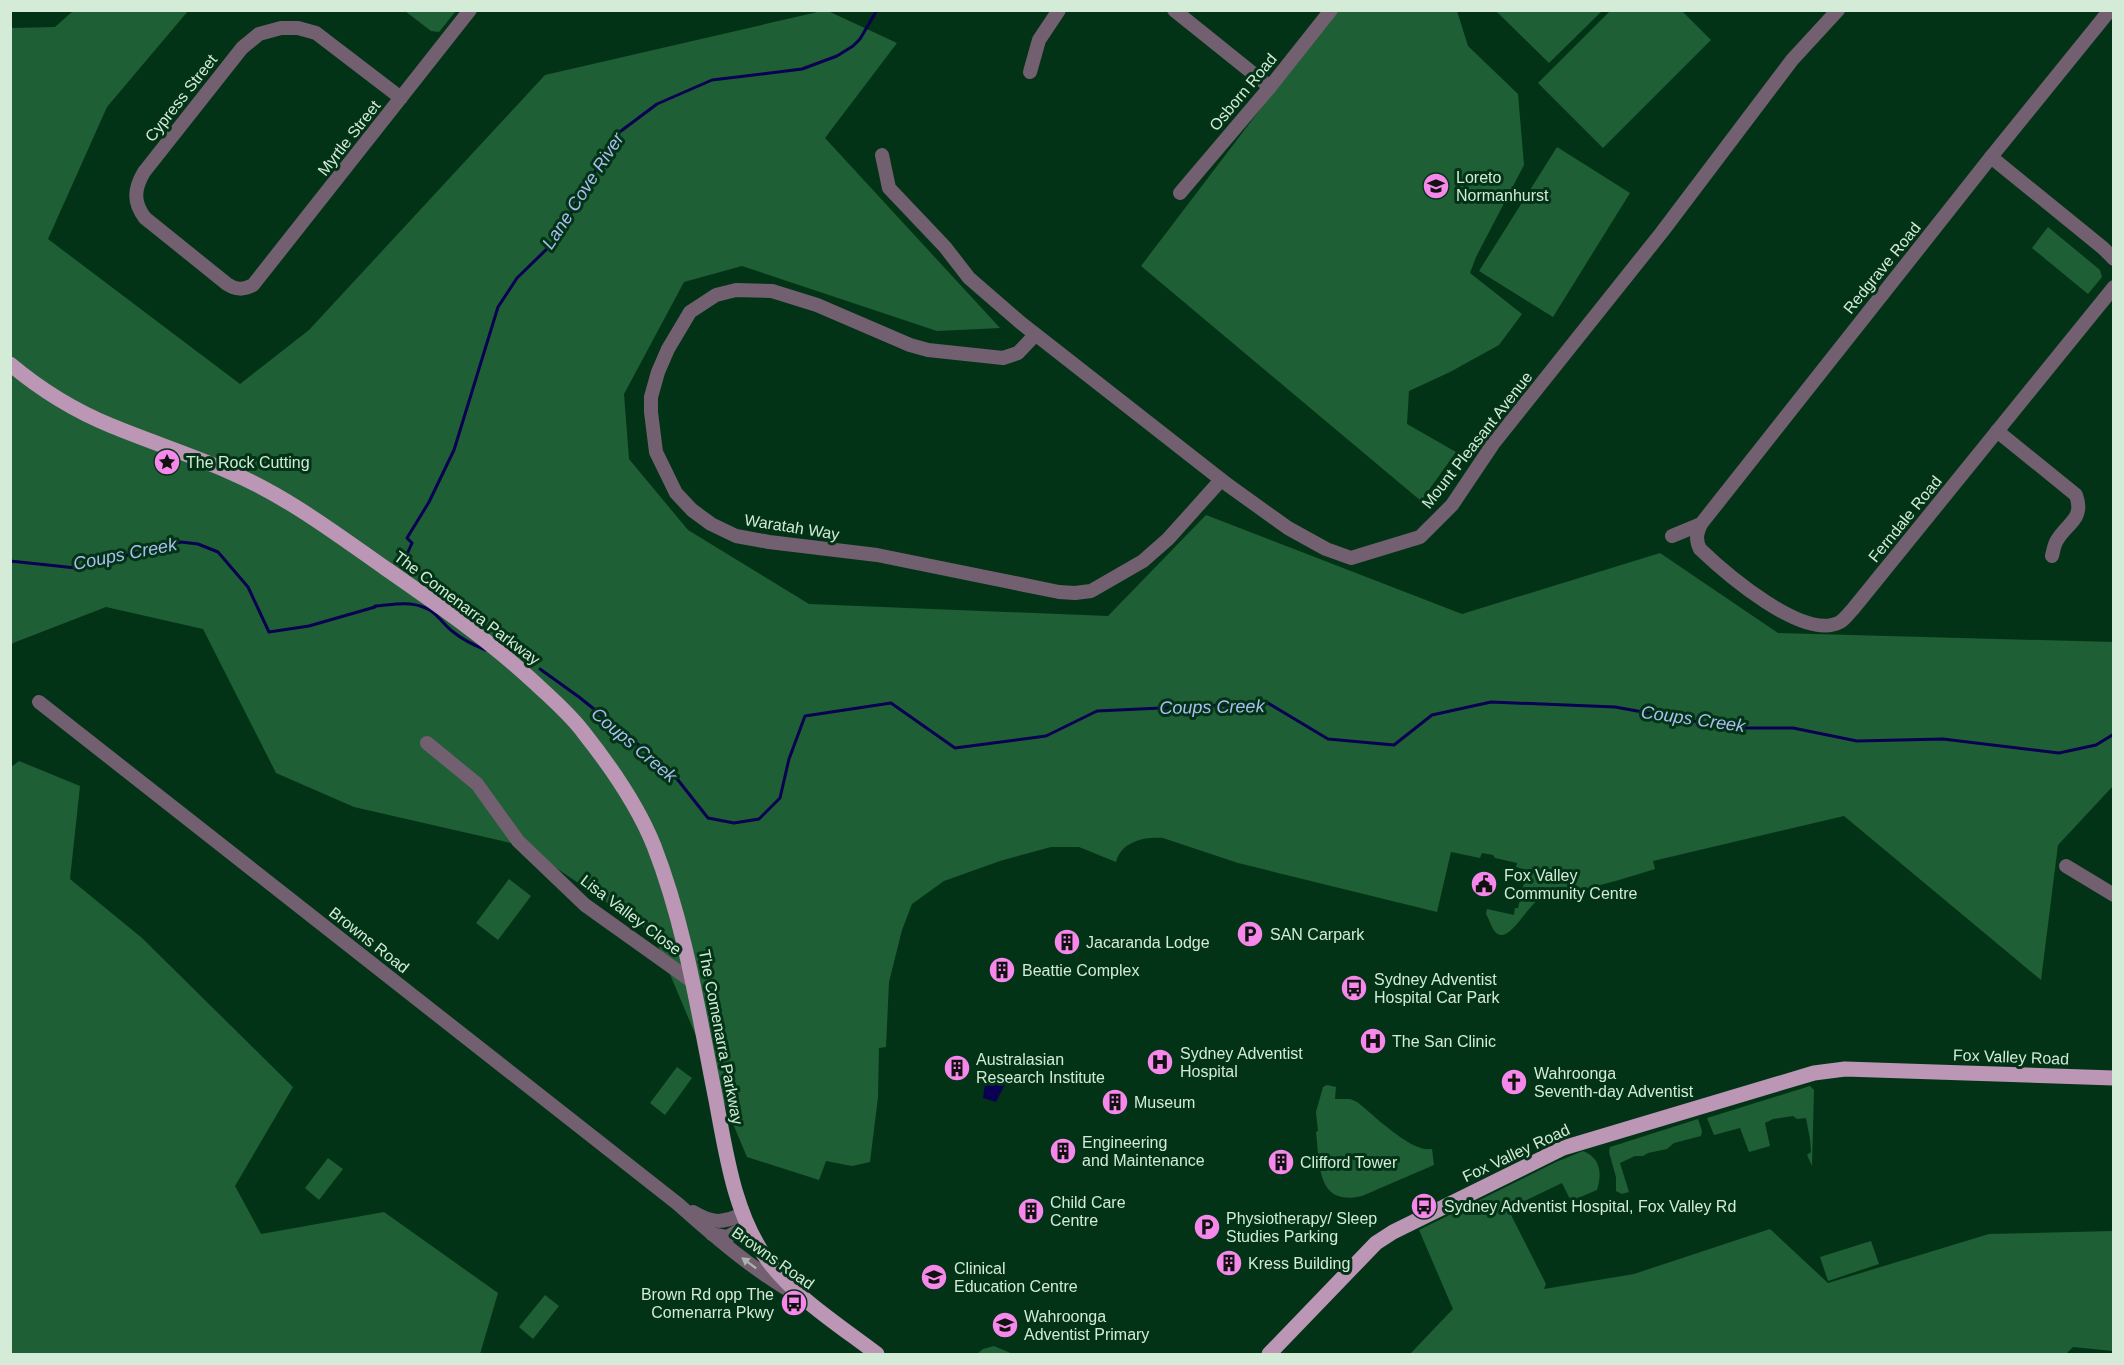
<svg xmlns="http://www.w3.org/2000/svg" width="2124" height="1365" font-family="Arial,sans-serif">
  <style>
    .green { fill: #1f5f35 }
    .water { fill: #0a0153 }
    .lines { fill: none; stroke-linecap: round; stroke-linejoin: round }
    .stream { stroke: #0a0153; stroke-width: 3 }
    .minor { stroke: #726070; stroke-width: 14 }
    .major { stroke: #bb96b5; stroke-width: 15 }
    .oneway { fill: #acb3ae }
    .labels { text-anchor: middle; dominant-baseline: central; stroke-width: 6; stroke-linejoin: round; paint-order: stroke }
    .street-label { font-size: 16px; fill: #d3ebd7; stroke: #033316 }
    .poi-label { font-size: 16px; fill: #d3ebd7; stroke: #033316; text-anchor: start }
    .water-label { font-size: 18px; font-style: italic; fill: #acbcf2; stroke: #033316 }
  </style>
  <rect width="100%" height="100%" fill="#033316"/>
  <g class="green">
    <polygon points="1611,10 1682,11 1711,40 1603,148 1538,83"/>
    <path d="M 73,11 L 188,11 L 107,107 L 48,239 L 240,384 L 309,330 L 545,75 L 822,11 L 828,11 L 897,43 L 825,138 L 1000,328 L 937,331 L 742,266 L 684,282 L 624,394 L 629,459 L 688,530 L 809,604 L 1108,616 L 1206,515 L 1462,614 L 1660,553 L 1778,633 L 2113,642 L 2113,786 L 2058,845 L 2041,980 L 1844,816 L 1653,861 L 1655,869 C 1629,877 1604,885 1578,890 C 1566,892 1552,892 1541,898 C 1528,905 1513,936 1501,935 C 1493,935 1490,920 1486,914 L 1487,909 L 1514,915 L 1515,908 L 1518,908 L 1527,870 L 1516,867 L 1517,863 L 1495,858 L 1493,855 L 1482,853 L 1480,858 L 1451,852 L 1437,912 L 1238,863 L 1163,838 C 1144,837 1122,841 1116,862 L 1079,847 L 1051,847 L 1000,861 L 944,881 L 912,904 L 902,930 L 889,982 L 886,1047 L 879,1048 L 878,1097 L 870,1162 L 852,1166 L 826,1161 L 819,1180 L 747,1157 L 653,934 L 524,846 L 354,807 L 276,773 L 203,629 L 106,607 L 13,643 L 11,646 L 10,25 L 13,28 L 55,27 Z"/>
    <polygon points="405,11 456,11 439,32 431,31"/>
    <polygon points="1335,11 1457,11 1468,46 1518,94 1524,165 1476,257 1470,273 1522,314 1499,345 1450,372 1409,391 1407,424 1456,452 1421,501 1141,266"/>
    <polygon points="1496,11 1602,11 1549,63"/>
    <polygon points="1557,147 1630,193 1553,317 1479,271"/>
    <polygon points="2048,227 2100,270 2102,277 2088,294 2032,248"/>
    <polygon points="19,761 80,786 70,879 142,938 293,1087 235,1186 261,1234 384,1212 498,1293 480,1354 11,1354 10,768"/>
    <polygon points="509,879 531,896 498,940 476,923"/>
    <polygon points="677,1067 692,1078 665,1115 650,1103"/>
    <path d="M 1327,1085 L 1336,1087 L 1335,1099 L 1350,1099 L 1357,1102 C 1374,1115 1411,1153 1432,1149 L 1434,1165 L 1362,1196 C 1316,1207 1320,1164 1316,1132 L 1318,1131 L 1316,1112 L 1323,1087 Z"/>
    <polygon points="1810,1086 1814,1090 1812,1166 1807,1155 1811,1152 1810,1139 1806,1118 1797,1119 1793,1116 1773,1119 1765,1123 1770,1146 1749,1152 1740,1128 1714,1135 1707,1118"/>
    <polygon points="1698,1119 1702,1131 1701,1136 1674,1143 1667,1149 1648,1153 1643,1156 1635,1156 1620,1163 1629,1192 1622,1194 1616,1191 1616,1177 1609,1152 1610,1147"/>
    <path d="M 1583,1151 C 1601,1158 1602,1174 1597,1190 L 1571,1201 L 1562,1183 L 1508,1209 L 1546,1284 L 1544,1289 L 1634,1274 L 1770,1229 L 1828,1283 L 1989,1234 L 2113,1231 L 2113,1351 L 2073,1347 L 2066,1354 L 1410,1354 L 1453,1309 L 1419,1230 L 1556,1162 Z"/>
    <polygon points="328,1158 343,1169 319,1200 305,1188"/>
    <polygon points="1871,1241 1879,1264 1828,1281 1820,1257"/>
    <polygon points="545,1295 559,1306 533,1339 519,1327"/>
    <polygon points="994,1346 1013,1354 977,1354 983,1349"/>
  </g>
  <polygon class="water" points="987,1071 1008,1078 996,1102 983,1098"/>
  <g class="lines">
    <g class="stream">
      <polyline points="10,561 76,568 181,542 198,544 218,552 248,587 269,632 309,626 375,607"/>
      <polyline points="403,563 412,543 407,538 429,502 454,450 498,307 517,278 554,242 617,134 657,104 712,80 802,69 837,56 853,46 860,39 877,10"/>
      <path d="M 375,606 C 391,605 408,601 423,607 C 436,611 442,623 452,631 C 463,640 473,645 486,650"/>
      <polyline points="540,669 579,697 670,770 708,818 734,823 759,819 780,798 789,759 805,716 891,703 955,748 1046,736 1097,711 1268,703 1328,739 1394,745 1432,715 1491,702 1615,707 1732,728 1793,728 1857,741 1943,739 2059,753 2096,745 2114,734"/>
    </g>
    <g class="minor">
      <polyline points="1174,10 1270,87"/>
      <polyline points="1030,72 1039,40 1059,10"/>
      <path d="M 401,98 L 316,33 L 298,28 L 281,28 L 259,34 L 242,48 L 144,172 C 134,189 133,202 145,218 L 227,284 C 236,290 243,290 253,285 L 470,10"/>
      <polyline points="882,155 889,188 945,247 969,278 1021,323 1228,485 1288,528 1326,549 1351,558 1420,537 1452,505 1493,444 1662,232 1792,60 1838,10"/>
      <polyline points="1991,157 2103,248 2114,259"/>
      <polyline points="1180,193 1270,87 1331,10"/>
      <polyline points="1035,335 1018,353 1003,358 928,350 910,345 817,305 772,291 736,290 716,295 690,312 668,349 658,372 651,397 651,412 656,452 676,493 692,510 711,524 736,536 769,542 877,555 1059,592 1075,593 1091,591 1143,561 1168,539 1221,480"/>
      <path d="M 1997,431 L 2076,495 C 2085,520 2066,523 2056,542 C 2054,546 2053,552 2052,556"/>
      <path d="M 1701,524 C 1697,533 1695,539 1700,549 C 1724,572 1804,642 1840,622 C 1845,619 1849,613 1853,609 L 2114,287"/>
      <polyline points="1672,536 1701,524 1991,157 2110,10"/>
      <path d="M 39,702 L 678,1204 C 715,1237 752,1269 795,1294"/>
      <polyline points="427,743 477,784 518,841 585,905 693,982"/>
      <polyline points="2066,866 2114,895"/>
      <path d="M 693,1212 C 713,1224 723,1223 743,1214"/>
      <polyline points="712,1234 727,1237 748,1225"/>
    </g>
    <g class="major">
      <path d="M 10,364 C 41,390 75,411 112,426 C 151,442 191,455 230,472 C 286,496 335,533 385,568 C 437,604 489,640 535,683 C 552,699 570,714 584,733 C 611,767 638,806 654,846 C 684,923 697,1004 713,1085 C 725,1143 731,1208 766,1258 C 794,1297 839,1325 877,1354"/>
      <polyline points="1269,1354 1376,1243 1393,1232 1563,1148 1814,1073 1845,1069 2114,1078"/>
    </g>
  </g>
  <defs><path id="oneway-solid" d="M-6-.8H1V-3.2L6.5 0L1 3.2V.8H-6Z" transform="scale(1.5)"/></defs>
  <use class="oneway" href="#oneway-solid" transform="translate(749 1263) rotate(-143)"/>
  <defs>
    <symbol id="school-disc" viewBox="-11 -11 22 22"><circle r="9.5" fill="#f788eb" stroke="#033316"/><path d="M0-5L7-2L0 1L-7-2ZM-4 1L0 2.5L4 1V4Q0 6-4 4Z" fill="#111"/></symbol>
    <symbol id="sight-disc" viewBox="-11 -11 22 22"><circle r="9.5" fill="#f788eb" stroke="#033316"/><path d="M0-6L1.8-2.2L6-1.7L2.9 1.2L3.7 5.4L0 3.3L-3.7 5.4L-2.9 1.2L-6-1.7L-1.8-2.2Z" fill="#111"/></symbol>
    <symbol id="civic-disc" viewBox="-11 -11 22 22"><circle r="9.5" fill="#f788eb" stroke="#033316"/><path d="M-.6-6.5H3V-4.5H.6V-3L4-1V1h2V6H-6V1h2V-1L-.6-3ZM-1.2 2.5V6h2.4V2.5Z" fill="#111"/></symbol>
    <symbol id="parking-disc" viewBox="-11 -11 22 22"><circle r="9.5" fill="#f788eb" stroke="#033316"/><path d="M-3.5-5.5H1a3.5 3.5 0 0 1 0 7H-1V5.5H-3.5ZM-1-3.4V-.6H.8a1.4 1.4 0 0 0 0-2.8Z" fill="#111"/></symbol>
    <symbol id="building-disc" viewBox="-11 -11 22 22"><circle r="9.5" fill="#f788eb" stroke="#033316"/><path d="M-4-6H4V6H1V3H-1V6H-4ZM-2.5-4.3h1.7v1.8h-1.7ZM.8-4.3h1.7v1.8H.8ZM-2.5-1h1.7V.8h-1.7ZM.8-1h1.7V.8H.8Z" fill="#111"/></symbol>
    <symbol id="bus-disc" viewBox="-11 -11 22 22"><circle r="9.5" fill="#f788eb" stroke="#033316"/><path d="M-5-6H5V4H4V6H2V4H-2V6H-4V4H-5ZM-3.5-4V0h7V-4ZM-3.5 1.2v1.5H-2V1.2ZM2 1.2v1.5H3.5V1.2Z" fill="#111"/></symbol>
    <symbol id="hospital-disc" viewBox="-11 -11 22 22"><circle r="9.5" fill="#f788eb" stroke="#033316"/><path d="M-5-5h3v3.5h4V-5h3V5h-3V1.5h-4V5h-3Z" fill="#111"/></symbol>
    <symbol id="church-disc" viewBox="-11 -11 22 22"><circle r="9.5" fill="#f788eb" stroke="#033316"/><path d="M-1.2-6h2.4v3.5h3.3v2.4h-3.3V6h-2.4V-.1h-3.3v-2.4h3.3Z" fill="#111"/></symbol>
    <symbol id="university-disc" viewBox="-11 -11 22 22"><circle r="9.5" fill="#f788eb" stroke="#033316"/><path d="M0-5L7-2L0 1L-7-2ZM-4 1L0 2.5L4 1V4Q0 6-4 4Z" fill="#111"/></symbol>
  </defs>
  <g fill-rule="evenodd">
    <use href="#school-disc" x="1421" y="171" width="30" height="30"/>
    <use href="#sight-disc" x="152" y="447" width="30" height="30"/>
    <use href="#civic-disc" x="1469" y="869" width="30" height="30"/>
    <use href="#parking-disc" x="1235" y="919" width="30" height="30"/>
    <use href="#building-disc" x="1052" y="927" width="30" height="30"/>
    <use href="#building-disc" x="987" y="955" width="30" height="30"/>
    <use href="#bus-disc" x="1339" y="973" width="30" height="30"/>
    <use href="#hospital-disc" x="1358" y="1026" width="30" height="30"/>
    <use href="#hospital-disc" x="1145" y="1047" width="30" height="30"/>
    <use href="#building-disc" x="942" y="1053" width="30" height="30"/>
    <use href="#church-disc" x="1499" y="1067" width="30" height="30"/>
    <use href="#building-disc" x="1100" y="1087" width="30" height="30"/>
    <use href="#building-disc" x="1048" y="1136" width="30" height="30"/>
    <use href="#building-disc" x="1266" y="1147" width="30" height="30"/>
    <use href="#bus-disc" x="1409" y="1191" width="30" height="30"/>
    <use href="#building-disc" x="1016" y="1196" width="30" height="30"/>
    <use href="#parking-disc" x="1192" y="1212" width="30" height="30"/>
    <use href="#building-disc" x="1214" y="1248" width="30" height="30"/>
    <use href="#university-disc" x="919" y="1262" width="30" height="30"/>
    <use href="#bus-disc" x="779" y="1288" width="30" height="30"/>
    <use href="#school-disc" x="990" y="1310" width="30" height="30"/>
  </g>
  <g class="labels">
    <g class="street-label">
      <text transform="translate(1243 92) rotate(-50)">Osborn Road</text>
      <text transform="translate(181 98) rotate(-52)">Cypress Street</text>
      <text transform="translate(349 138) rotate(-52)">Myrtle Street</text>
      <text transform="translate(1882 268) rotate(-51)">Redgrave Road</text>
      <text transform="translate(1477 440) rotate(-52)">Mount Pleasant Avenue</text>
      <text transform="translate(1905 519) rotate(-51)">Ferndale Road</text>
      <text transform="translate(792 527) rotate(9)">Waratah Way</text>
      <text transform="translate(467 608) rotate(37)">The Comenarra Parkway</text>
      <text transform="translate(631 915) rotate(37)">Lisa Valley Close</text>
      <text transform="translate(369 940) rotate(38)">Browns Road</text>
      <text transform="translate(721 1037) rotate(79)">The Comenarra Parkway</text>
      <text transform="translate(2011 1057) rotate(2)">Fox Valley Road</text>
      <text transform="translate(1516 1153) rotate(-25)">Fox Valley Road</text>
      <text transform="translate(773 1258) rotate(35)">Browns Road</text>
    </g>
    <g class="poi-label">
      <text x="1456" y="177">Loreto<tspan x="1456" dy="18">Normanhurst</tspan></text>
      <text x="186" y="462">The Rock Cutting</text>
      <text x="1504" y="875">Fox Valley<tspan x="1504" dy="18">Community Centre</tspan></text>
      <text x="1270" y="934">SAN Carpark</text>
      <text x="1086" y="942">Jacaranda Lodge</text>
      <text x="1022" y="970">Beattie Complex</text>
      <text x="1374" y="979">Sydney Adventist<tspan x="1374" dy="18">Hospital Car Park</tspan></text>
      <text x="1392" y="1041">The San Clinic</text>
      <text x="1180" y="1053">Sydney Adventist<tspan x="1180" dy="18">Hospital</tspan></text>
      <text x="976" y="1059">Australasian<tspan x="976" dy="18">Research Institute</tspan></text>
      <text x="1534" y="1073">Wahroonga<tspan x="1534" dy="18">Seventh-day Adventist</tspan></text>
      <text x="1134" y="1102">Museum</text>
      <text x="1082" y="1142">Engineering<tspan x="1082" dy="18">and Maintenance</tspan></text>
      <text x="1300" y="1162">Clifford Tower</text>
      <text x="1050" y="1202">Child Care<tspan x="1050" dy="18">Centre</tspan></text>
      <text x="1444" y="1206">Sydney Adventist Hospital, Fox Valley Rd</text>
      <text x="1226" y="1218">Physiotherapy/ Sleep<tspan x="1226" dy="18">Studies Parking</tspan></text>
      <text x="1248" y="1263">Kress Building</text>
      <text x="954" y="1268">Clinical<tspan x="954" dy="18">Education Centre</tspan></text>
      <text x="774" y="1294" text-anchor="end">Brown Rd opp The<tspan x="774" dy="18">Comenarra Pkwy</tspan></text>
      <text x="1024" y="1316">Wahroonga<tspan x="1024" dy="18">Adventist Primary</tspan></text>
    </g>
    <g class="water-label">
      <text transform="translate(583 191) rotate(-57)">Lane Cove River</text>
      <text transform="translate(125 554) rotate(-11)">Coups Creek</text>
      <text transform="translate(1212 707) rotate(-1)">Coups Creek</text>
      <text transform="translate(1693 719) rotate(8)">Coups Creek</text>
      <text transform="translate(634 745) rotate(40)">Coups Creek</text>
    </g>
  </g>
  <rect width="2124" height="1365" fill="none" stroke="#d3ebd7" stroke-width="24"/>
</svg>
